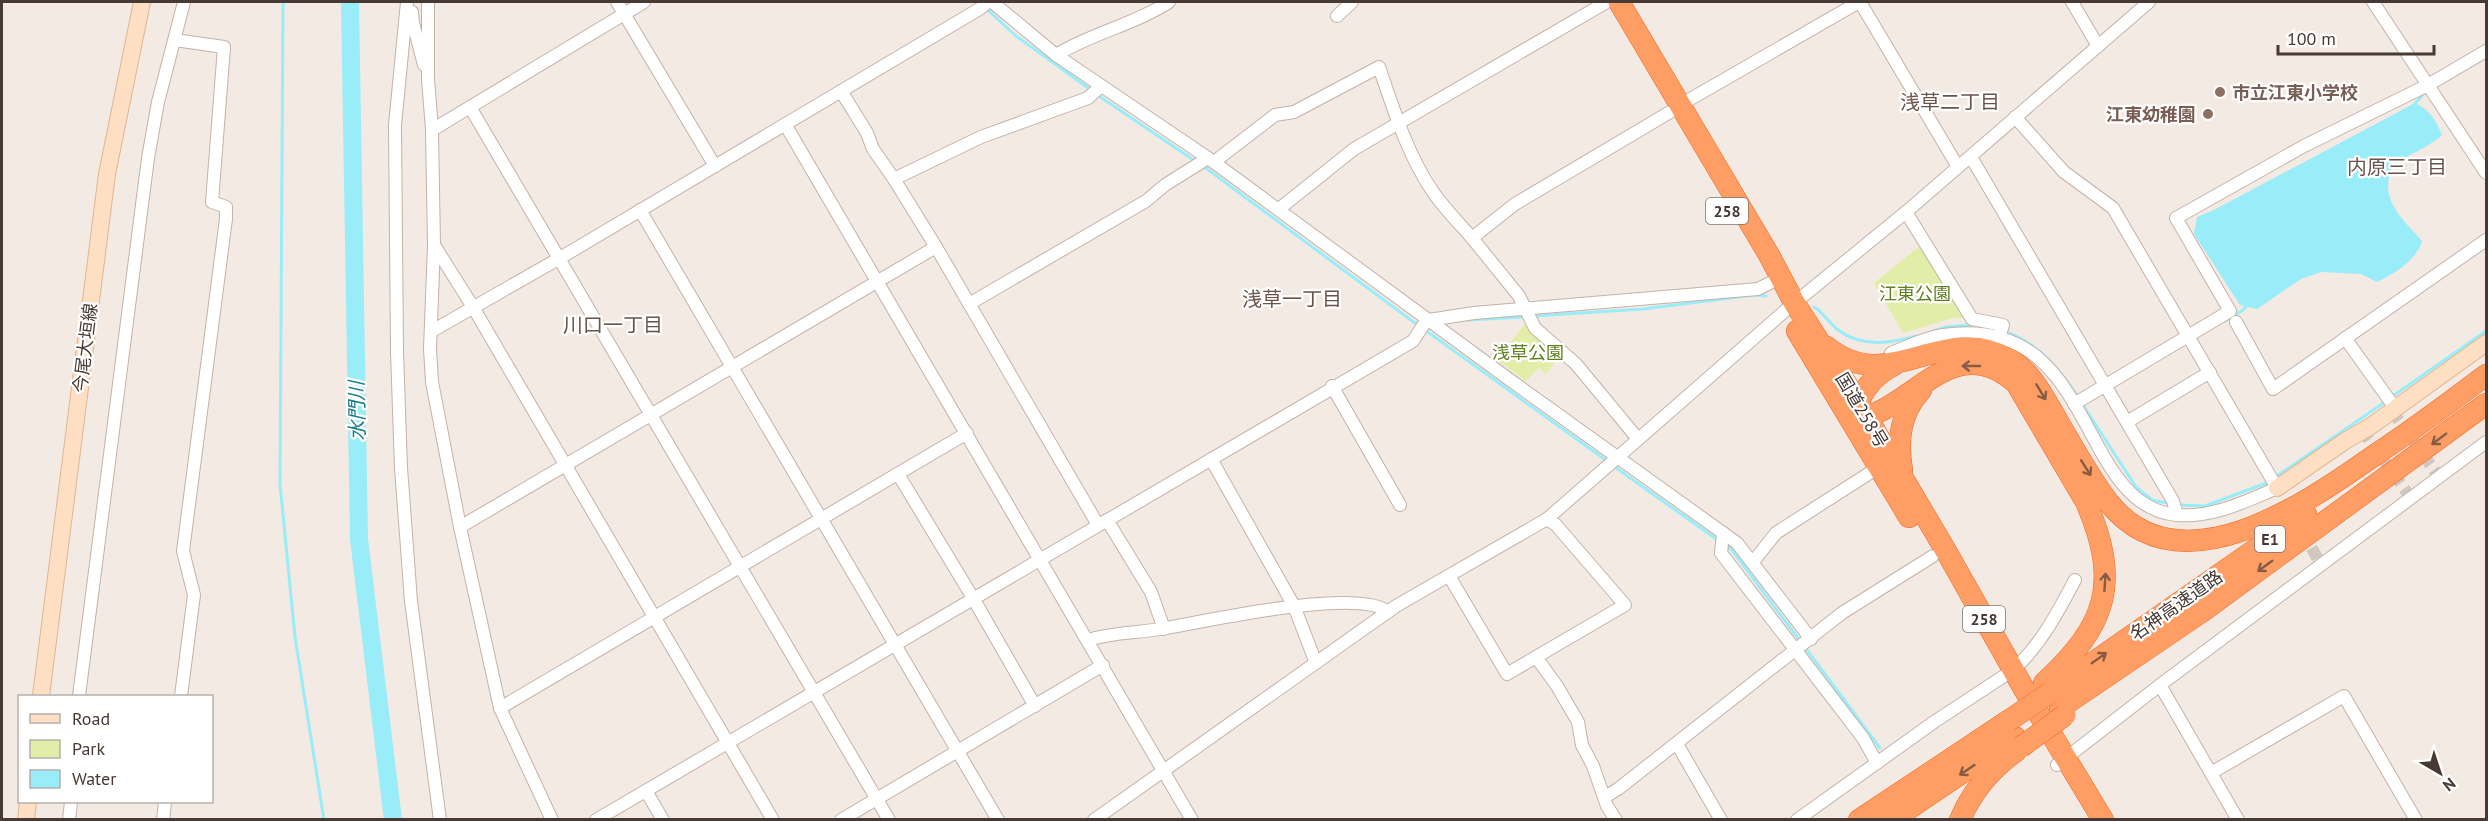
<svg xmlns="http://www.w3.org/2000/svg" width="2488" height="821" font-family="'PT Sans','Noto Sans JP',sans-serif">
  <style>
    .green { fill: #e2eda7 }
    .water { fill: #98edf9 }
    .lines { fill: none; stroke-linecap: round; stroke-linejoin: round }
    .stream { stroke: #98edf9; stroke-width: 3 }
    .river { stroke: #98edf9; stroke-width: 18 }
    .street-tunnel { stroke: #d1c7c1; stroke-width: 12; stroke-dasharray: 12 6; stroke-linecap: butt }
    .street-casing { stroke: #c3b2a8; stroke-width: 14 }
    .secondary-casing { stroke: #e0b591; stroke-width: 18 }
    .highway-casing { stroke: #ef6822; stroke-width: 22 }
    .street { stroke: #fff; stroke-width: 12 }
    .secondary { stroke: #ffdfc3; stroke-width: 16 }
    .highway { stroke: #ff9e64; stroke-width: 21 }
    .highway-bridge-casing { stroke: #ef6822; stroke-width: 22; stroke-linecap: butt }
    .highway-bridge { stroke: #ff9e64; stroke-width: 21 }
    .oneway { stroke: #875c44 }
    .education-dot { fill: #8d6e63; stroke: #fff; stroke-width: 2 }
    .labels { text-anchor: middle; dominant-baseline: central; stroke-width: 4.5; stroke-linejoin: round; paint-order: stroke }
    .shield { fill: #fff; stroke: #7e7470; stroke-width: 1.5 }
    .shield-label { font-size: 16px; font-weight: bold; fill: #473933 }
    .education-label { font-size: 18px; font-weight: bold; fill: #785e54; stroke: #fff; text-anchor: start }
    .park-label { font-size: 18px; fill: #5f7f20; stroke: #fff }
    .street-label { font-size: 18px; fill: #473933; stroke: #fff }
    .neighbourhood-label { font-size: 20px; fill: #6b5349; stroke: #fff }
    .water-label { font-size: 20px; font-style: italic; fill: #1c7c8b; stroke: #fff }
  </style>
  <rect width="100%" height="100%" fill="#f4eae4"/>
  <g class="green">
    <polygon points="1921,245 1965,318 1953,318 1903,333 1874,283"/>
    <polygon points="1525,324 1560,355 1546,374 1539,368 1526,381 1497,360"/>
  </g>
  <path class="water" d="M 2415,103 C 2430,110 2436,120 2442,135 C 2436,142 2411,155 2402,159 C 2395,163 2390,170 2389,178 C 2383,204 2407,223 2422,241 C 2417,260 2394,274 2377,282 L 2361,274 L 2321,272 L 2301,279 L 2257,309 L 2240,305 L 2194,234 L 2197,217 L 2214,210 Z"/>
  <g class="lines">
    <g class="stream">
      <polyline points="283,2 280,484 295,637 324,820"/>
      <polyline points="979,2 1016,36 1091,90"/>
      <polyline points="1096,94 1195,161"/>
      <polyline points="2414,105 2425,92"/>
      <polyline points="1203,166 1419,326"/>
      <path d="M 1814,307 C 1823,312 1829,323 1838,330 C 1861,347 1889,344 1916,336"/>
      <polyline points="1534,316 1643,309 1754,295 1766,296"/>
      <polyline points="1468,320 1524,317"/>
      <polyline points="2225,321 2243,310 2248,304"/>
      <polyline points="1425,330 1607,461"/>
      <polyline points="1931,332 1946,327 1971,325"/>
      <path d="M 2009,333 C 2041,346 2059,369 2079,398"/>
      <polyline points="2390,398 2486,331"/>
      <polyline points="2085,404 2083,405 2136,487 2152,500 2172,504"/>
      <polyline points="1612,465 1719,541"/>
      <polyline points="2274,478 2385,402"/>
      <polyline points="2178,505 2205,506 2269,482"/>
      <polyline points="1725,545 1732,550 1800,641"/>
      <polyline points="1804,646 1880,748"/>
    </g>
    <polyline class="river" points="350,2 359,539 393,820"/>
    <g class="street-tunnel">
      <polyline points="2392,411 2439,477"/>
      <polyline points="2362,430 2411,498"/>
      <polyline points="2303,532 2321,565"/>
    </g>
    <defs>
      <g id="street">
        <polyline points="407,2 395,125 397,352 401,468 411,601 440,820"/>
        <polyline points="428,2 428,79 432,130 434,245 430,349 432,382 460,527 500,708 552,820"/>
        <polyline points="617,2 715,166"/>
        <polyline points="992,2 1056,55 1208,158 1510,380 1737,543 1811,639"/>
        <polyline points="1860,2 1958,167"/>
        <polyline points="2072,2 2098,46"/>
        <polyline points="2373,2 2486,173"/>
        <polyline points="412,12 413,23 424,65"/>
        <polyline points="1337,16 1352,2"/>
        <polyline points="175,40 224,47 212,202 226,207 226,219 183,551 194,595 181,696"/>
        <path d="M 1056,55 C 1092,33 1133,25 1169,2"/>
        <polyline points="841,91 867,133 873,149 894,179 936,247 1098,525"/>
        <polyline points="1680,105 1859,2"/>
        <polyline points="470,107 889,820"/>
        <polyline points="785,124 1192,820"/>
        <polyline points="432,130 644,2"/>
        <polyline points="1971,157 2173,501 2177,515"/>
        <path d="M 1214,162 L 1275,115 L 1294,112 L 1379,67 C 1394,110 1407,154 1433,192 C 1444,208 1459,223 1472,238"/>
        <polyline points="894,179 981,137 1088,98 1101,86"/>
        <polyline points="1279,209 1354,149 1605,3"/>
        <polyline points="640,210 998,820"/>
        <polyline points="1906,212 1972,319 2003,325 1999,337"/>
        <polyline points="434,245 473,307 773,820"/>
        <polyline points="969,304 1146,201 1165,185 1208,158"/>
        <polyline points="2236,322 2273,389 2486,240"/>
        <polyline points="432,331 560,258 981,8 988,2"/>
        <polyline points="2345,338 2395,408"/>
        <path d="M 1891,353 C 1907,347 1926,337 1943,335 C 2098,312 2075,506 2177,515 C 2213,518 2246,501 2277,488 L 2113,208 L 2064,172 L 2015,117"/>
        <polyline points="1332,386 1400,505"/>
        <polyline points="2074,404 2230,311 2176,218 2304,146 2428,85 2486,51"/>
        <polyline points="2127,422 2210,372"/>
        <polyline points="1638,439 1576,364 1535,328 1519,296 1472,238 1515,204 1670,112"/>
        <polyline points="1211,459 1294,606 1316,663"/>
        <polyline points="898,474 973,598 1035,706"/>
        <polyline points="1107,520 1151,592 1164,629"/>
        <polyline points="460,527 936,247"/>
        <polyline points="1723,533 1721,553 1863,738 1877,763"/>
        <polyline points="1753,562 1776,533 1879,467"/>
        <polyline points="1449,576 1507,674 1536,657 1557,686 1578,722 1582,745 1593,766 1607,806 1616,820"/>
        <path d="M 1088,640 C 1112,632 1141,633 1166,628 C 1206,621 1359,587 1388,612"/>
        <polyline points="1536,657 1625,605 1556,525 1547,519"/>
        <polyline points="2160,685 2238,820"/>
        <polyline points="79,696 148,158 158,102 184,2"/>
        <polyline points="500,708 967,433"/>
        <polyline points="1677,744 1721,820"/>
        <polyline points="2057,765 2160,685 2486,442"/>
        <polyline points="2211,773 2344,696 2416,820"/>
        <polyline points="646,791 663,820"/>
        <polyline points="1605,797 1618,789 1842,613 1933,556"/>
        <polyline points="69,820 71,802"/>
        <polyline points="163,820 165,802"/>
        <polyline points="596,820 1413,341 1424,324 1429,320 1474,313 1758,289 1770,283"/>
        <polyline points="841,820 1103,665"/>
        <polyline points="1094,820 1396,606 1547,519 1786,310 1906,212 2149,2"/>
        <path d="M 1797,820 L 1934,722 L 2013,670 C 2040,646 2058,612 2075,580"/>
      </g>
      <g id="secondary">
        <polyline points="2277,488 2345,441 2371,426 2486,343"/>
        <polyline points="41,696 107,174 142,2"/>
        <polyline points="26,820 28,802"/>
      </g>
      <g id="highway">
        <polyline points="1619,2 1769,255 1795,304 1858,402 1946,551 2024,689 2103,820"/>
        <polyline points="1797,331 1909,517"/>
        <path d="M 1827,347 C 1890,398 1942,320 2009,359 C 2032,372 2043,396 2056,418 C 2073,447 2089,477 2109,503 C 2180,591 2305,504 2372,457 C 2411,431 2449,403 2486,375"/>
        <path d="M 1853,413 C 1862,392 1872,376 1894,365"/>
        <path d="M 1854,419 C 1911,414 1951,326 2016,383 L 2086,502 C 2121,583 2107,625 2044,683"/>
        <path d="M 1902,470 C 1897,440 1900,413 1921,390"/>
        <polyline points="2051,692 2306,514"/>
        <polyline points="2060,708 2200,613 2486,404"/>
        <polyline points="1859,820 2008,721"/>
        <polyline points="1892,820 2015,737"/>
        <path d="M 1960,820 C 1972,791 1991,769 2016,751"/>
      </g>
    </defs>
    <use href="#street" class="street-casing"/>
    <use href="#secondary" class="secondary-casing"/>
    <use href="#highway" class="highway-casing"/>
    <use href="#street" class="street"/>
    <use href="#secondary" class="secondary"/>
    <use href="#highway" class="highway"/>
    <defs>
      <g id="highway-bridge">
        <polyline points="2008,721 2051,692"/>
        <polyline points="2021,747 2065,715"/>
      </g>
    </defs>
    <use href="#highway-bridge" class="highway-bridge-casing"/>
    <use href="#highway-bridge" class="highway-bridge"/>
  </g>
  <defs><path id="oneway-shaft" d="M-6 0H5M1.5-3L5.5 0L1.5 3" fill="none" stroke-width="1.6" stroke-linecap="round" stroke-linejoin="round" transform="scale(1.5)"/></defs>
  <g class="oneway">
    <use href="#oneway-shaft" transform="translate(1971 366) rotate(180)"/>
    <use href="#oneway-shaft" transform="translate(2041 392) rotate(59)"/>
    <use href="#oneway-shaft" transform="translate(2439 439) rotate(143)"/>
    <use href="#oneway-shaft" transform="translate(2086 468) rotate(58)"/>
    <use href="#oneway-shaft" transform="translate(2265 566) rotate(144)"/>
    <use href="#oneway-shaft" transform="translate(2105 582) rotate(-86)"/>
    <use href="#oneway-shaft" transform="translate(2099 658) rotate(-35)"/>
    <use href="#oneway-shaft" transform="translate(1967 770) rotate(146)"/>
  </g>
  <g class="education-dot">
    <circle cx="2220" cy="92" r="6"/>
    <circle cx="2208" cy="114" r="6"/>
  </g>
  <g class="labels">
    <g class="shield">
      <rect x="1706" y="198" width="42" height="26" rx="4.5"/>
      <rect x="2255" y="526" width="30" height="26" rx="4.5"/>
      <rect x="1963" y="606" width="42" height="26" rx="4.5"/>
    </g>
    <g class="shield-label">
      <text x="1727" y="211">258</text>
      <text x="2270" y="539">E1</text>
      <text x="1984" y="619">258</text>
    </g>
    <g class="education-label">
      <text x="2232" y="92">市立江東小学校</text>
      <text x="2196" y="114" text-anchor="end">江東幼稚園</text>
    </g>
    <g class="park-label">
      <text x="1915" y="293">江東公園</text>
      <text x="1528" y="352">浅草公園</text>
    </g>
    <g class="street-label">
      <text transform="translate(85 348) rotate(-83)">今尾大垣線</text>
      <text transform="translate(1862 410) rotate(59)">国道258号</text>
      <text transform="translate(2176 605) rotate(-35)">名神高速道路</text>
    </g>
    <g class="neighbourhood-label">
      <text x="1950" y="102">浅草二丁目</text>
      <text x="2397" y="167">内原三丁目</text>
      <text x="1292" y="299">浅草一丁目</text>
      <text x="613" y="325">川口一丁目</text>
    </g>
    <g class="water-label">
      <text transform="translate(357 411) rotate(-91)">水門川</text>
    </g>
  </g>
  <rect width="2488" height="821" fill="none" stroke="#473933" stroke-width="6"/>
  <rect x="18" y="695" width="195" height="108" fill="#ffffff" stroke="#b5b0ad" stroke-width="1.5"/>
  <rect x="30" y="714" width="30" height="9" fill="#ffdfc3" stroke="#b5b0ad" stroke-width="1.5"/>
  <text x="72" y="725" font-size="18" fill="#473933">Road</text>
  <rect x="30" y="740" width="30" height="18" fill="#e2eda7" stroke="#b5b0ad" stroke-width="1.5"/>
  <text x="72" y="755" font-size="18" fill="#473933">Park</text>
  <rect x="30" y="770" width="30" height="18" fill="#98edf9" stroke="#b5b0ad" stroke-width="1.5"/>
  <text x="72" y="785" font-size="18" fill="#473933">Water</text>
  <g transform="translate(2440 773) rotate(141)" stroke="#ffffff" stroke-width="4.5" paint-order="stroke">
  <path d="M0-4.5L10 22L0 15L-10 22Z" fill="#473933"/>
  <text y="-9" font-size="16" font-weight="bold" text-anchor="middle" fill="#473933">N</text>
  </g>
  <path d="M2278 45v9h156v-9" fill="none" stroke="#473933" stroke-width="3"/>
  <text x="2287" y="45" font-size="18" fill="#473933" stroke="#ffffff" stroke-width="4.5" paint-order="stroke">100 m</text>
</svg>
